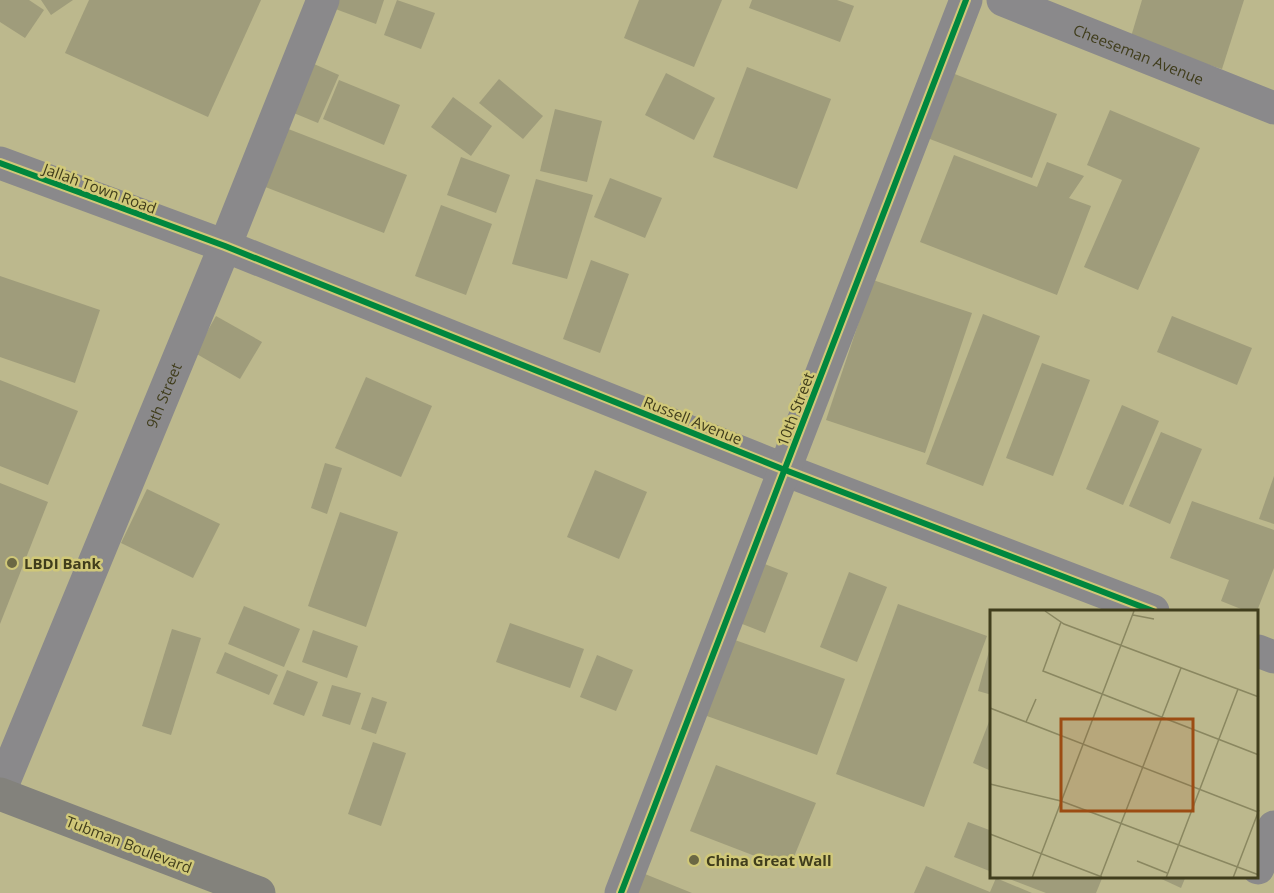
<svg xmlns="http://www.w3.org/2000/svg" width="1274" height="893" font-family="'Open Sans',sans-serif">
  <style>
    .building { fill: #9f9c7b }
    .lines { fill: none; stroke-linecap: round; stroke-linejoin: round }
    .minor { stroke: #8a898b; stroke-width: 33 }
    .tertiary { stroke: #8a898b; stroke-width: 33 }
    .trunk { stroke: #83827c; stroke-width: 33 }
    .cycleway-casing { stroke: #d0c879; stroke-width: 10 }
    .cycleway { stroke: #00873e; stroke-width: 6 }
    .poi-dot { fill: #6b6844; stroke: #d0c879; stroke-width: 2 }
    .labels { text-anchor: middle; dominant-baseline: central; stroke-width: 5; stroke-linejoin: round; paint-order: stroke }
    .street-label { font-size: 15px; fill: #403d1c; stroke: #d0c879 }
    .poi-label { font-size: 15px; font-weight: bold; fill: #403d1c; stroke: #d0c879; text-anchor: start }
    .inset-road { fill: none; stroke: #8a8760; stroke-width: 1.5 }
    .view { fill: #9c4c13; fill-opacity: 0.15; stroke: #9c4c13; stroke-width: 3 }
    .inset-edge { fill: none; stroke: #403d1c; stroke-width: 3 }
  </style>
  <rect width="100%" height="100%" fill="#bcb88d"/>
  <g class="building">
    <polygon points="0,0 29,0 44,10 25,38 0,22"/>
    <polygon points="41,0 73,0 51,15"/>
    <polygon points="89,0 261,0 208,117 65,53"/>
    <polygon points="333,0 384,0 376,24 330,7"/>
    <polygon points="397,0 435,13 421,49 384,35"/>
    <polygon points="639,0 722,0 694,67 624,38"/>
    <polygon points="752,0 837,0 854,6 840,42 749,8"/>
    <polygon points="1142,0 1244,0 1222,69 1130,40"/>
    <polygon points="305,60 339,75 318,123 284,109"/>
    <polygon points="747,67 831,99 797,189 713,157"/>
    <polygon points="947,71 1057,114 1032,178 922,136"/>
    <polygon points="666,73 715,98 694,140 645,115"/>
    <polygon points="499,79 543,116 523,139 479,103"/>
    <polygon points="339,80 400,105 384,145 323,119"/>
    <polygon points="453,97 492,126 471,156 431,127"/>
    <polygon points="555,109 602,121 587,182 540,171"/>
    <polygon points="1110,110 1200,148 1138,290 1084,267 1122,180 1087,165"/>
    <polygon points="278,125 407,175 384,233 255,183"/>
    <polygon points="954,155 1037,187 1047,162 1084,176 1069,198 1091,206 1057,295 920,242"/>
    <polygon points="461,157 510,175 496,213 447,195"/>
    <polygon points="610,178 662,198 645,238 594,217"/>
    <polygon points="536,179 593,195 567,279 512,264"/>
    <polygon points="441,205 492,224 466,295 415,276"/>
    <polygon points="591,260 629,274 600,353 563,339"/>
    <polygon points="0,276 100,310 75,383 0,357"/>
    <polygon points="873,280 972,313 925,453 826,420"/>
    <polygon points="983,314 1040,336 983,486 926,464"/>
    <polygon points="216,316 262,342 240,379 195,353"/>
    <polygon points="1172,316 1252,348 1237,385 1157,352"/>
    <polygon points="1042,363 1090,380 1053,476 1006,458"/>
    <polygon points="366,377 432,406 401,477 335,448"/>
    <polygon points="0,380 78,411 48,485 0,466"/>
    <polygon points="1122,405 1159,421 1123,505 1086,489"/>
    <polygon points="1161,432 1202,449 1170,524 1129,506"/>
    <polygon points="325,463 342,468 327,514 311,508"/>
    <polygon points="595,470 647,492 619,559 567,537"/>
    <polygon points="1274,476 1274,524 1259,519"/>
    <polygon points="0,483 48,502 0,624"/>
    <polygon points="147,489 220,524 193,578 121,543"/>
    <polygon points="1192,501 1274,530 1274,568 1257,611 1246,611 1221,601 1229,580 1170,558"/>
    <polygon points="340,512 398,532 366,627 308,606"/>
    <polygon points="754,560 788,573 765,633 732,620"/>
    <polygon points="849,572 887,587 857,662 820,647"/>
    <polygon points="898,604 987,636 924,807 836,774"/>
    <polygon points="244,606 300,629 284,667 228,644"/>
    <polygon points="510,623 584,649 570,688 496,662"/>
    <polygon points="172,629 201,638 171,735 142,726"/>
    <polygon points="313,630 358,646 347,678 302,662"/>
    <polygon points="732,639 845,679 817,755 704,715"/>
    <polygon points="991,644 992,644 992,695 978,691"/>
    <polygon points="225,652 278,675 269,695 216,673"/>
    <polygon points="597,655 633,670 616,711 580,697"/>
    <polygon points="287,670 318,682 304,716 273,704"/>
    <polygon points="332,685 361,693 350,725 322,716"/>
    <polygon points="372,697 387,702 376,734 361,729"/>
    <polygon points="992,714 992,764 989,770 973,763"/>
    <polygon points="373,742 406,753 381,826 348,814"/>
    <polygon points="716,765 816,803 789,869 690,831"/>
    <polygon points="968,822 992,831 992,872 954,857"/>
    <polygon points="926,866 990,892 996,878 1032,893 914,893"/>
    <polygon points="645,874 692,893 638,893"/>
    <polygon points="1103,876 1096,893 1046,893 1004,877"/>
    <polygon points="1155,876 1186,876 1181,888"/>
  </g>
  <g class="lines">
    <g class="minor">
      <polyline points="225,246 785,470 1153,611"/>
      <polyline points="1258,651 1274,657"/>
      <polyline points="1258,868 1274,827"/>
      <polyline points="621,893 966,0"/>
    </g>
    <g class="tertiary">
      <path id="s1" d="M 1003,0 L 1274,108"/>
      <polyline points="0,163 225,246"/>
      <path id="s2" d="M 0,791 L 225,246 L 323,0"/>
    </g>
    <polyline class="trunk" points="0,794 259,893"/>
    <defs>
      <g id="cycleway">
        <polyline points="0,163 225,246 785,470 1153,611"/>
        <polyline points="621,893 966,0"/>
      </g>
    </defs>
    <use href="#cycleway" class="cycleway-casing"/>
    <use href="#cycleway" class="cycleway"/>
  </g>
  <g class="poi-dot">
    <circle cx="12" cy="563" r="6"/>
    <circle cx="694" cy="860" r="6"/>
  </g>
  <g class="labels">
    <g class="street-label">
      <text stroke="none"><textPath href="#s1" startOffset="146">Cheeseman Avenue</textPath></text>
      <text transform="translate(100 188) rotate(20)">Jallah Town Road</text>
      <text stroke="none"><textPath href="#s2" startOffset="428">9th Street</textPath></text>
      <text transform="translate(795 409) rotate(-69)">10th Street</text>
      <text transform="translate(693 420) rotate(22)">Russell Avenue</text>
      <text transform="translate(129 844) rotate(21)">Tubman Boulevard</text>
    </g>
    <g class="poi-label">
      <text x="24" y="563">LBDI Bank</text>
      <text x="706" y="860">China Great Wall</text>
    </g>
  </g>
  <g transform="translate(990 610)">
    <rect width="268" height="268" fill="#bcb88d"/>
    <path class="inset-road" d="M 55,1 L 74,14 L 269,87M 143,5 L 164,9M 71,12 L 53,61 L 269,145M 0,98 L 268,202M 36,112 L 46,89M 0,174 L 71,191 L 269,265M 0,224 L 112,267M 147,251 L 177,263M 42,268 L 144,1M 110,268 L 191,58M 176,268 L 248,79M 243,268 L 269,200"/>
    <path class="view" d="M 71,109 L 203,109 L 203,201 L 71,201 Z"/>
    <rect width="268" height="268" class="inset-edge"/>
  </g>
</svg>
